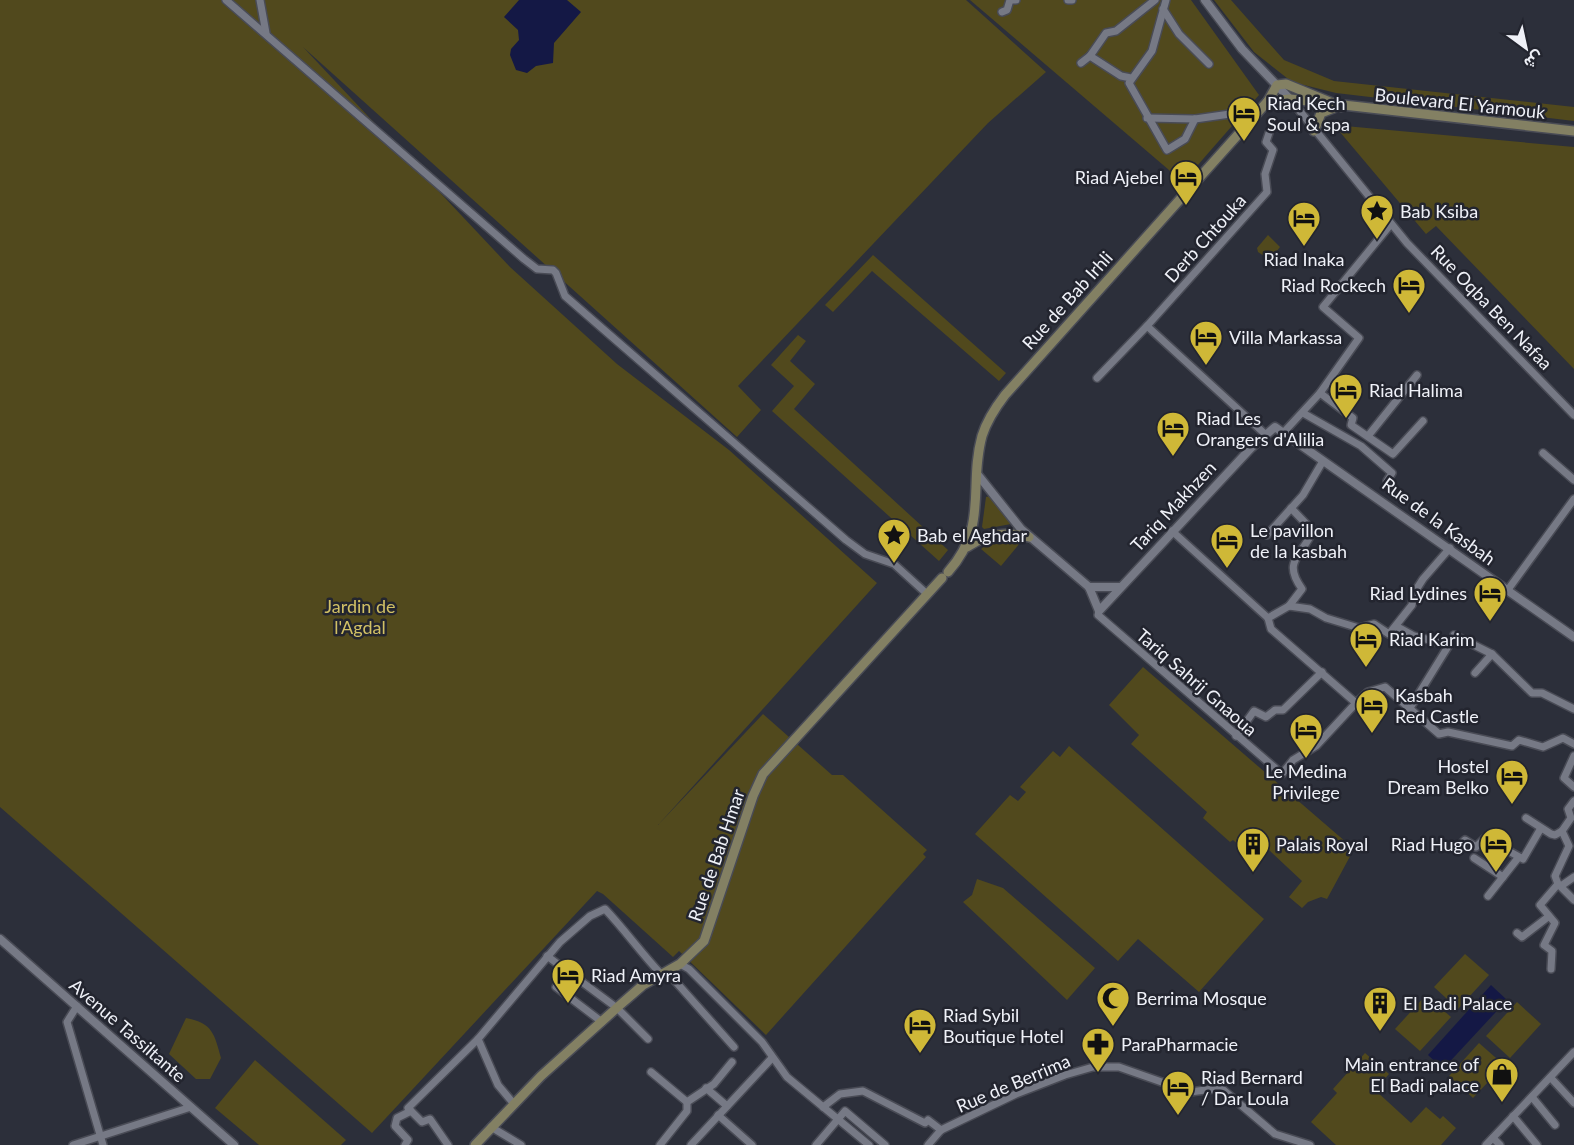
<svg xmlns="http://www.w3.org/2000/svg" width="1574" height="1145" font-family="Lato,Vazirmatn,sans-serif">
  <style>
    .green { fill: #51491d }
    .water { fill: #141845 }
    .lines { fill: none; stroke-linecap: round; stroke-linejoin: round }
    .minor-casing { stroke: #494b55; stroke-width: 10 }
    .tertiary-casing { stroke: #494b55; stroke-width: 11 }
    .secondary-casing { stroke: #494b55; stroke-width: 12 }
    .minor { stroke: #767985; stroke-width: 7 }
    .tertiary { stroke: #767985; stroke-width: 8 }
    .secondary { stroke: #838063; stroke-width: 9 }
    .labels { text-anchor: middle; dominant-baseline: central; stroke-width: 5; stroke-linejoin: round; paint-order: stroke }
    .poi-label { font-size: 18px; fill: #eff1f8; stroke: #23252f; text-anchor: start }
    .street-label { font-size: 18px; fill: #eff1f8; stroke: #23252f }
    .park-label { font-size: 18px; fill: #d1c065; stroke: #23252f }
  </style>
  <rect width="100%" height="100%" fill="#2c2f3a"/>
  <g class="green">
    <polygon points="0,0 966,0 1046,72 988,123 738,386 761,410 737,437 303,47 510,267 617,364 729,450 877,583 658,825 763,714 832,775 843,775 927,850 923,854 926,857 766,1035 679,951 673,957 603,894 597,891 372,1133 0,807"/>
    <polygon points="970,0 1191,0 1259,95 1183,182"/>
    <polygon points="1214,0 1231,0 1284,60 1334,81 1574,107 1574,121 1336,93 1292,82 1254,52"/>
    <polygon points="1334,125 1574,147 1574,369 1436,226 1426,234"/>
    <polygon points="1268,235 1280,247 1270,260 1258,252 1257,248"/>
    <polygon points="873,255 1006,373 999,381 872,271 833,312 825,305"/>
    <polygon points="798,335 806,341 790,361 815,384 794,409 948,550 939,561 772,411 794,386 771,365"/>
    <polygon points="990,496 1011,524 984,529 982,527 986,497"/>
    <polygon points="1012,541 1020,543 1001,566 981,549 989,543"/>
    <polygon points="1143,667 1354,849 1327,899 1321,897 1308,902 1302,908 1289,897 1302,881 1268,849 1257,861 1233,840 1230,842 1203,818 1207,812 1131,744 1139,735 1109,705"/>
    <polygon points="1069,746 1264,919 1199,992 1138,939 1118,961 975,834 1010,795 1018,801 1026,792 1020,787 1053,751 1060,757"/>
    <polygon points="977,879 1003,888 1095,968 1067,1000 963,902 972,895"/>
    <polygon points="1465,954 1489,975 1458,1009 1434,987"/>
    <polygon points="1426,995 1451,1017 1420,1051 1395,1029"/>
    <polygon points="1517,1002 1541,1024 1510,1058 1486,1036"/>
    <path d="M 186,1018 C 213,1023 214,1034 221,1058 L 210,1079 L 196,1079 L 169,1054 Z"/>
    <polygon points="1479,1043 1504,1065 1473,1098 1449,1076"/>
    <polygon points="1365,1053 1389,1074 1375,1090 1411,1123 1426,1107 1440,1119 1443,1116 1456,1128 1441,1145 1336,1145 1311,1122 1337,1093 1333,1089"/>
    <polygon points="255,1060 346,1140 341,1145 259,1145 215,1108"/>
  </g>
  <g class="water">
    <polygon points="519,0 567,0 581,12 554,43 553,63 536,66 527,73 516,70 510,55 511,49 519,40 518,30 504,17"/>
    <polygon points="1491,985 1507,1000 1443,1069 1428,1055"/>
  </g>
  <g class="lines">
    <defs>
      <g id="minor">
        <polyline points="226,0 524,259 537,269 553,270 556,273 565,296 846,540 865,554 894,564 927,594"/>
        <polyline points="260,0 266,33"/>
        <polyline points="1068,0 1072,0"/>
        <polyline points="1166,0 1152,51 1129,83 1167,150 1185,139 1195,119"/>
        <polyline points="1163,9 1179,34 1209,64"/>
        <polyline points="1002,12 1007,10 1010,0 1016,0"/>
        <polyline points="1090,56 1121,76 1131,78"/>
        <polyline points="1081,63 1090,56 1106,33 1116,31 1155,0"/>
        <polyline points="1290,99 1407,243 1574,415"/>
        <polyline points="1147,118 1195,119 1237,113"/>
        <polyline points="1147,326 1265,434"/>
        <polyline points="1097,378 1147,326 1267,192 1265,174 1273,150 1266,142 1269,133"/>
        <polyline points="1320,393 1353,418 1351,425 1393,454 1423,421"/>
        <polyline points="1303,413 1361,446 1392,473 1387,481"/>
        <polyline points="1284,432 1320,393 1359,338 1323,307 1391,224"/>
        <polyline points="1368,436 1417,375"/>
        <polyline points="1543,453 1574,480"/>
        <polyline points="1172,531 1268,618"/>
        <polyline points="1267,535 1303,495 1323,461"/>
        <polyline points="1507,591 1574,499"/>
        <path d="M 1289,606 L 1302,589 C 1282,561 1301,557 1313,531 L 1291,508"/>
        <polyline points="1099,611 1098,615 1282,774 1293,760 1316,746 1356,703"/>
        <polyline points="1268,618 1271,629 1356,703 1368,692 1385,687 1439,734 1448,732 1512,746 1519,740 1543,747 1563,738 1574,744"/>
        <polyline points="1268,618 1289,606 1310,609 1326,618 1359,628 1374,624 1389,634 1412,605 1414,593 1423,579 1450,548"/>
        <polyline points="1396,626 1414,636 1449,645 1410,708"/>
        <polyline points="1454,635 1492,654 1475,673"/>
        <polyline points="1492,654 1532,693 1542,693 1574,709"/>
        <polyline points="1236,736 1254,711 1266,717 1275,710 1283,710 1322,672"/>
        <polyline points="1574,756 1564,778 1574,787"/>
        <polyline points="1574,801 1568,809 1571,818 1562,831 1569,846 1555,876 1558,884 1574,900"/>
        <polyline points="1526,818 1551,834 1555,835 1562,831"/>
        <polyline points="1458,847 1465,840 1476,847 1485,838 1523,859 1541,828"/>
        <polyline points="1474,858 1503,877"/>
        <polyline points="1561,886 1574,877"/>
        <polyline points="1488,896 1518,858"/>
        <polyline points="1517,933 1522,937 1548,917"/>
        <polyline points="547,956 617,1008 648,1039"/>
        <polyline points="680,964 689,969 762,1042 787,1077 869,1145"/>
        <polyline points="1551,969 1552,951 1544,945 1555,923 1540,905 1558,884"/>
        <polyline points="667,972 734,1047"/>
        <polyline points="556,987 602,1022"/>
        <polyline points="77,1006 67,1022 103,1145"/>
        <polyline points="478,1039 498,1085 514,1104"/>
        <polyline points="651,1072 687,1102"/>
        <polyline points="1551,1078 1574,1103"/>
        <polyline points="706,1088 727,1106"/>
        <polyline points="1532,1097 1555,1125"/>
        <polyline points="823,1107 840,1094 863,1091 925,1123 928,1120 941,1130"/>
        <polyline points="718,1115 752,1145"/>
        <polyline points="1513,1116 1537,1145"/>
        <polyline points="491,1127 521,1145"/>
        <polyline points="1493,1138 1500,1145"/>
        <polyline points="73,1145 191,1107"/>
        <polyline points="405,1145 408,1140 395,1126 397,1118 411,1111"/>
        <path d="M 448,1145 L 430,1119 L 422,1122 L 408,1108 L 478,1039 L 560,942 L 590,916 L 605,909 C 625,930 641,953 661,974"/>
        <polyline points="660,1145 687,1111 687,1102 714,1084 732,1062"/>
        <polyline points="691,1145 772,1058"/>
        <polyline points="816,1145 845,1111 885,1145"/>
        <polyline points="928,1145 941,1130 1016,1094 1065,1075 1093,1067 1119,1067 1190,1092 1221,1088 1275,1134 1310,1145"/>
        <polyline points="1486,1145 1574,1052"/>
      </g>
      <g id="tertiary">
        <polyline points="1205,0 1242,49 1290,99"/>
        <polyline points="978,475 1021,529 1089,587 1099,611 1251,448 1275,427 1574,637"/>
        <polyline points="1089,587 1120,587"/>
        <polyline points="0,939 234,1145"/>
      </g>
      <g id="secondary">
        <polyline points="1268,101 1290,99 1574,131"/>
        <polyline points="1314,131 1321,113 1336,107"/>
        <path d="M 967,547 C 986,534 1007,531 1029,537"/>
        <path d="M 948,572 C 989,526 968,487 982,436 C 987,420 995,408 1005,395 L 1268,101 L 1277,85 L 1286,84 L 1342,107"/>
        <polyline points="475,1145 541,1076 620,1005 643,985 680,964 704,941 753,796 763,774 942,578"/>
      </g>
    </defs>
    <use href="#minor" class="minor-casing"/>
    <use href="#tertiary" class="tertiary-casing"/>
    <use href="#secondary" class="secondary-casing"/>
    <use href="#minor" class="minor"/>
    <use href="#tertiary" class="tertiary"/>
    <use href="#secondary" class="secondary"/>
  </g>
  <defs>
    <symbol id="hotel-pin" viewBox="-11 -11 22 30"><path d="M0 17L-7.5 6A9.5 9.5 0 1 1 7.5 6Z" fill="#cfb837" stroke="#23252f"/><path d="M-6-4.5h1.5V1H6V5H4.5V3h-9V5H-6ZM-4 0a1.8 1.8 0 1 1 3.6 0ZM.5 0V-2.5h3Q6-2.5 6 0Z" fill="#111"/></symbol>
    <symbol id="sight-pin" viewBox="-11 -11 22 30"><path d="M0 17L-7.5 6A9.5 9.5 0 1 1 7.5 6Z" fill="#cfb837" stroke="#23252f"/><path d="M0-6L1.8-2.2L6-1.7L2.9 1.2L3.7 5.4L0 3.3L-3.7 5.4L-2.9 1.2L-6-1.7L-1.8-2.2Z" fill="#111"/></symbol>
    <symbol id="building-pin" viewBox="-11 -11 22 30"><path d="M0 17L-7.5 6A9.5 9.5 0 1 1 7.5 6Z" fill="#cfb837" stroke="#23252f"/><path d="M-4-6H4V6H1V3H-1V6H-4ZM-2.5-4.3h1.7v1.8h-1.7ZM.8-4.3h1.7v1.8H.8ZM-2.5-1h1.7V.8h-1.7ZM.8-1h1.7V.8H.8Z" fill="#111"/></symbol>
    <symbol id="mosque-pin" viewBox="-11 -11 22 30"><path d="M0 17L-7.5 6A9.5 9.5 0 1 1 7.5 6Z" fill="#cfb837" stroke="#23252f"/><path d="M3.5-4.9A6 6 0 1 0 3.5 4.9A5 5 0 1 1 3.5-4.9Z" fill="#111"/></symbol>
    <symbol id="pharmacy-pin" viewBox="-11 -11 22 30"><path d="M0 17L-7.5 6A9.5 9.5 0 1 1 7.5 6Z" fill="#cfb837" stroke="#23252f"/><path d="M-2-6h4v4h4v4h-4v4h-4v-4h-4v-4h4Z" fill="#111"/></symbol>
    <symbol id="shop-pin" viewBox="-11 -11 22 30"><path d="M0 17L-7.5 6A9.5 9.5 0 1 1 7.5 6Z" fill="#cfb837" stroke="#23252f"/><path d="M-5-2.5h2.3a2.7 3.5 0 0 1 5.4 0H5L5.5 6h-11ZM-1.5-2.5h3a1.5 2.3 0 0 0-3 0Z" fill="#111"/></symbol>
  </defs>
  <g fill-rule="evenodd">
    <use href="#hotel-pin" x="1225" y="94" width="38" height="52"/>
    <use href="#hotel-pin" x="1167" y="158" width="38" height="52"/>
    <use href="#sight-pin" x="1358" y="192" width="38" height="52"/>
    <use href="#hotel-pin" x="1285" y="199" width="38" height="52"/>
    <use href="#hotel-pin" x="1390" y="266" width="38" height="52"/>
    <use href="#hotel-pin" x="1187" y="318" width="38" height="52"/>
    <use href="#hotel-pin" x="1327" y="371" width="38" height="52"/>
    <use href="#hotel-pin" x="1154" y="409" width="38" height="52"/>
    <use href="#sight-pin" x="875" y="516" width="38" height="52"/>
    <use href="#hotel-pin" x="1208" y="521" width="38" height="52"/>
    <use href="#hotel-pin" x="1471" y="574" width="38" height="52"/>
    <use href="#hotel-pin" x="1347" y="620" width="38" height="52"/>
    <use href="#hotel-pin" x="1353" y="686" width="38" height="52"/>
    <use href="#hotel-pin" x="1287" y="711" width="38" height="52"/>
    <use href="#hotel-pin" x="1493" y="757" width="38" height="52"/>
    <use href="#building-pin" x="1234" y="825" width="38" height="52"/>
    <use href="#hotel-pin" x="1477" y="825" width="38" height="52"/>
    <use href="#hotel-pin" x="549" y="956" width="38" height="52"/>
    <use href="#mosque-pin" x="1094" y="979" width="38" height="52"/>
    <use href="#building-pin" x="1361" y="984" width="38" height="52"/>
    <use href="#hotel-pin" x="901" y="1006" width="38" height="52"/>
    <use href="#pharmacy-pin" x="1079" y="1025" width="38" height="52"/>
    <use href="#shop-pin" x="1483" y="1055" width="38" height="52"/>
    <use href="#hotel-pin" x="1159" y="1068" width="38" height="52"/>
  </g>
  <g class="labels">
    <g class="poi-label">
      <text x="1267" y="103">Riad Kech<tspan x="1267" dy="21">Soul &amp; spa</tspan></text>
      <text x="1163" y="177" text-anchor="end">Riad Ajebel</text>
      <text x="1400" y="211">Bab Ksiba</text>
      <text x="1304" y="259" text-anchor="middle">Riad Inaka</text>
      <text x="1386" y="285" text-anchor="end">Riad Rockech</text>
      <text x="1229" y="337">Villa Markassa</text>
      <text x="1369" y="390">Riad Halima</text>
      <text x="1196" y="418">Riad Les<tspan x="1196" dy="21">Orangers d'Alilia</tspan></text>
      <text x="1250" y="530">Le pavillon<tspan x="1250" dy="21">de la kasbah</tspan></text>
      <text x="917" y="535">Bab el Aghdar</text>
      <text x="1467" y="593" text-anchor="end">Riad Lydines</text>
      <text x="1389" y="639">Riad Karim</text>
      <text x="1395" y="695">Kasbah<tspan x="1395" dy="21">Red Castle</tspan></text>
      <text x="1489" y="766" text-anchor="end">Hostel<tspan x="1489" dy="21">Dream Belko</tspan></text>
      <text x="1306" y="771" text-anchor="middle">Le Medina<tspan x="1306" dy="21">Privilege</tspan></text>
      <text x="1276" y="844">Palais Royal</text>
      <text x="1473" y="844" text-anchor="end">Riad Hugo</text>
      <text x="591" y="975">Riad Amyra</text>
      <text x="1136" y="998">Berrima Mosque</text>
      <text x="1403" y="1003">El Badi Palace</text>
      <text x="943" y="1015">Riad Sybil<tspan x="943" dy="21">Boutique Hotel</tspan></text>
      <text x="1121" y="1044">ParaPharmacie</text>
      <text x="1479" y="1064" text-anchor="end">Main entrance of<tspan x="1479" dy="21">El Badi palace</tspan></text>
      <text x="1201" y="1077">Riad Bernard<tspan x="1201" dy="21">/ Dar Loula</tspan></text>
    </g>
    <g class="street-label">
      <text transform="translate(1460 103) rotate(6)">Boulevard El Yarmouk</text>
      <text transform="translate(1205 238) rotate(-48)">Derb Chtouka</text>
      <text transform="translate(1067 300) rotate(-48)">Rue de Bab Irhli</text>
      <text transform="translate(1492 307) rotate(46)">Rue Oqba Ben Nafaa</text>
      <text transform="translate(1173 506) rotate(-47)">Tariq Makhzen</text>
      <text transform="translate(1439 521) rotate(36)">Rue de la Kasbah</text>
      <text transform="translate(1197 682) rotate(41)">Tariq Sahrij Gnaoua</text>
      <text transform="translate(716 855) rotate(-71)">Rue de Bab Hmar</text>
      <text transform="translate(128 1030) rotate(41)">Avenue Tassiltante</text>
      <text transform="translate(1013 1083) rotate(-23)">Rue de Berrima</text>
    </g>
    <g class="park-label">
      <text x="360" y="606">Jardin de<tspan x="360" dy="21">l'Agdal</tspan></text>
    </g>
  </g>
  <g transform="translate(1526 48) rotate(147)" stroke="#23252f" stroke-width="4.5" paint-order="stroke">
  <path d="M0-4.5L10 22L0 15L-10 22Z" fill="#eff1f8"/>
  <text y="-9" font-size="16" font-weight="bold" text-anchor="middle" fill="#eff1f8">ش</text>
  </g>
</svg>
